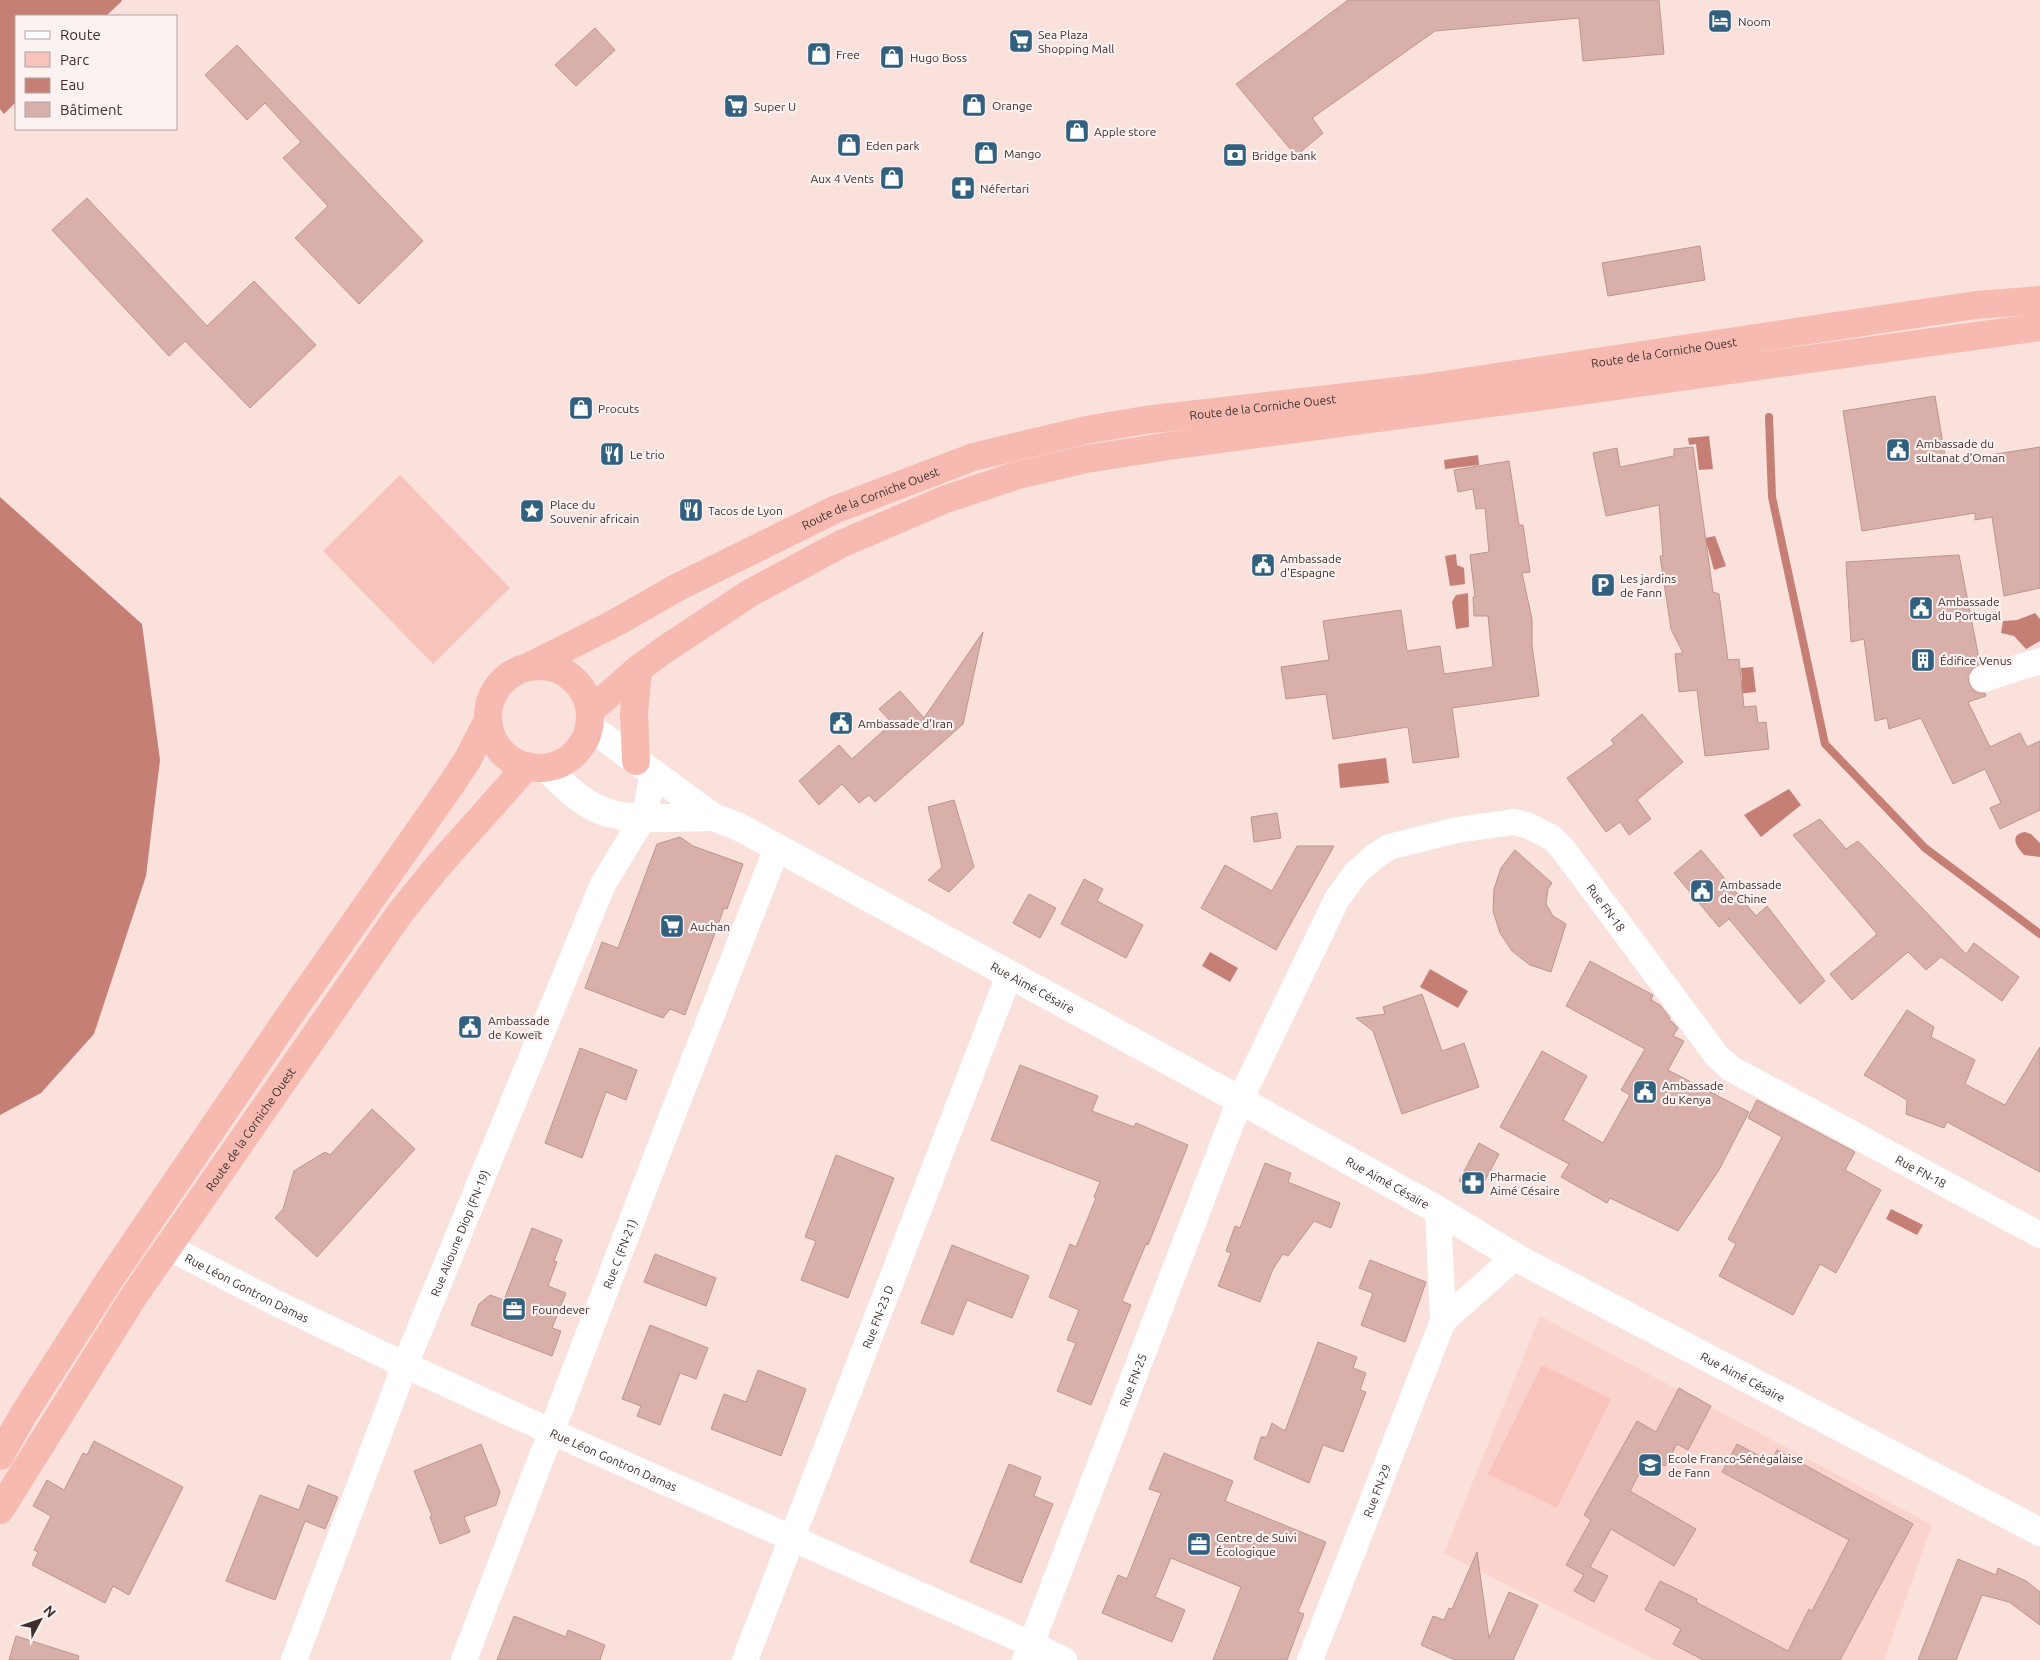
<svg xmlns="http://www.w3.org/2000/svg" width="2040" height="1660" font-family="Ubuntu,sans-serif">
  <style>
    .built { fill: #fbd3cd }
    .green { fill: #f8c3bb }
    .water { fill: #c57f75 }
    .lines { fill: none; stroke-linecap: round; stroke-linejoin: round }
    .stream { stroke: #c57f75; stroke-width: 8 }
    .building { fill: #d8b0a9; stroke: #bc958f }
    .street { stroke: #fff; stroke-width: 26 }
    .secondary { stroke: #fff; stroke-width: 28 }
    .highway { stroke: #f7bab0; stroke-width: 28 }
    .labels { text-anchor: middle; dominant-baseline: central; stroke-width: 4.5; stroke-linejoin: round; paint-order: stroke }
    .poi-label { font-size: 12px; fill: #3f2f2d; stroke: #fbf2f1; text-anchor: start }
    .street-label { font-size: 12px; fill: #3f2f2d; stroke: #fbf2f1 }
  </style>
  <rect width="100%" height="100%" fill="#fae1dc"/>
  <polygon class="built" points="1540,1316 1932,1525 1884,1660 1656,1660 1444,1553"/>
  <g class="green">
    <polygon points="400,475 510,588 433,664 323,551"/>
    <polygon points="1542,1365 1611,1399 1557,1508 1488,1474"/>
  </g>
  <g class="water">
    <polygon points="0,0 121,0 122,1 106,16 16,16 16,102 4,114 0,109"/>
    <polygon points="1709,436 1713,469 1699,470 1696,444 1689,445 1688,438"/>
    <polygon points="1478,455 1479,465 1445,469 1444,460"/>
    <polygon points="0,497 142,624 160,760 146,876 94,1034 41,1093 0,1115"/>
    <polygon points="1715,536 1726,566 1714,570 1705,538"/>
    <polygon points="1456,554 1457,565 1464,568 1465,584 1450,586 1445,556"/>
    <polygon points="1468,593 1469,627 1456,629 1452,602 1456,595"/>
    <polygon points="2035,613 2040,619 2040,641 2026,649 2014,636 2001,633 2003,621 2017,620"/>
    <polygon points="1753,667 1756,692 1724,695 1723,684 1742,682 1741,668"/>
    <polygon points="1386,758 1389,783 1340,788 1338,764"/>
    <polygon points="1789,789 1801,805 1761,837 1744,815"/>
    <path d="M 2025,832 L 2031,834 L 2040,843 L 2040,857 L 2024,855 C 2017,847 2008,835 2025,832 Z"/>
    <polygon points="1210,952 1238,968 1230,982 1202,966"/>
    <polygon points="1430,969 1468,991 1458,1008 1420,987"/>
    <polygon points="1891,1209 1923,1225 1917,1235 1886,1219"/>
  </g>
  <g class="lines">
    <polyline class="stream" points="1769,417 1772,497 1825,744 1925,848 2040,934"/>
  </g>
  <g class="building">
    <polygon points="1348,0 1659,0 1664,54 1583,61 1579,18 1435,31 1312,118 1323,133 1296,156 1236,84"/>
    <polygon points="595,28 615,50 576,86 555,65"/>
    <polygon points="237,45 423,241 359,304 295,238 328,206 283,158 301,142 265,103 247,120 205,75"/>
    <polygon points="87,198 207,326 254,281 316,345 250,408 185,341 169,356 52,230"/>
    <polygon points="1700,246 1705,280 1608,296 1602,263"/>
    <polygon points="1935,396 1946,462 2040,447 2040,588 2004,596 1992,517 1975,520 1975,513 1862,531 1843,411"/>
    <polygon points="1693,447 1713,592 1719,594 1728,660 1739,659 1744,707 1756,706 1758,723 1766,722 1769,749 1705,756 1697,690 1679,692 1675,654 1683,653 1671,629 1660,556 1663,556 1659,505 1606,516 1593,453 1617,448 1620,467 1674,456 1674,449"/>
    <polygon points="1509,461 1519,525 1523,525 1530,572 1522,573 1532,619 1532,645 1539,696 1452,708 1459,757 1413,763 1408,727 1333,739 1326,694 1286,699 1281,667 1329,660 1323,621 1401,610 1407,651 1440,646 1444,674 1493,667 1488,616 1474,616 1473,597 1475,597 1470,555 1489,552 1485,508 1476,509 1473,489 1458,492 1454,470"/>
    <polygon points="1959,555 1980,664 1972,669 1968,676 1969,683 1973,690 1979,693 1985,693 1986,696 1968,702 1990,747 2020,733 2027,747 2040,741 2040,810 2000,829 1990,808 2001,803 1985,769 1953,784 1921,718 1889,729 1887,718 1875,721 1864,639 1851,642 1846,562"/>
    <polygon points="983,632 963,724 875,802 869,795 859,803 842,784 819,805 799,781 839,745 852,759 892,723 879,709 900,691 924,718"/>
    <polygon points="1642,714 1683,762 1637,800 1651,819 1629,835 1620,822 1606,832 1567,778 1614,744 1611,740"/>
    <polygon points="954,800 974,867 949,892 928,880 942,867 928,807"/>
    <polygon points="1277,813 1281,838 1254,842 1251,817"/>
    <polygon points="1820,819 1846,849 1858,841 1966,954 1974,943 2019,977 2002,1001 1941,957 1926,970 1908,952 1852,1000 1830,974 1877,934 1793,835"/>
    <polygon points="680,837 693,846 743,864 727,909 724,908 685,1015 670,1009 663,1018 585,988 602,942 618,948 657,844"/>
    <polygon points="1297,846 1334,846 1276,950 1201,908 1225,865 1272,891"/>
    <polygon points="1515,850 1552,883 1548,889 1546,904 1553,916 1566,924 1551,972 1530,965 1512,951 1500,933 1493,911 1494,889 1501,868"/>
    <polygon points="1701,850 1756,916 1767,906 1825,981 1800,1004 1729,919 1719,927 1674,873"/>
    <polygon points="1084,879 1103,889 1097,901 1143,925 1126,958 1061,924"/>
    <polygon points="1029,894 1056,908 1040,938 1013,923"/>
    <polygon points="1590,961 1653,995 1651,1000 1660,1005 1670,1018 1669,1019 1678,1028 1673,1036 1684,1041 1668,1070 1749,1112 1719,1170 1678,1231 1610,1198 1607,1203 1561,1177 1569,1164 1500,1127 1542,1051 1587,1076 1563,1120 1603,1143 1630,1095 1621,1090 1645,1049 1566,1006"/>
    <polygon points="1422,994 1442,1051 1464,1043 1479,1087 1402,1114 1373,1031 1356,1018 1385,1014 1383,1007"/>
    <polygon points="1907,1010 1934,1027 1931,1037 1975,1060 1965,1084 2005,1105 2040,1047 2040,1172 1947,1122 1944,1128 1906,1114 1907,1100 1864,1075"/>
    <polygon points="580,1048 637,1070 626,1100 606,1092 582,1158 545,1143"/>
    <polygon points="1020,1065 1098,1096 1092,1111 1134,1127 1136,1123 1188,1145 1148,1245 1146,1244 1122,1301 1131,1305 1091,1405 1057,1391 1076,1343 1067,1340 1079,1310 1049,1297 1070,1244 1076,1247 1096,1198 1094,1197 1100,1182 991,1140"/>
    <polygon points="1757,1100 1855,1152 1845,1170 1881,1190 1836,1273 1820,1264 1793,1315 1719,1276 1736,1244 1728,1239 1782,1137 1748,1118"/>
    <polygon points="372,1109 415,1149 317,1257 275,1218 283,1209 294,1171 325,1152 330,1155"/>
    <polygon points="1479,1143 1499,1154 1479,1192 1459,1181"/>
    <polygon points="836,1155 894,1178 848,1298 801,1280 816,1241 805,1237"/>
    <polygon points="1265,1163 1291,1173 1288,1182 1340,1203 1331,1228 1314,1221 1288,1256 1283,1254 1273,1269 1260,1302 1218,1286 1231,1253 1226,1251 1235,1226 1240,1228"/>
    <polygon points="532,1228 562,1240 554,1261 557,1262 548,1286 566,1293 552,1328 561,1331 552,1356 471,1325 479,1304 490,1295 504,1300"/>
    <polygon points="952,1245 1029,1276 1012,1318 967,1300 953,1335 921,1323"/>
    <polygon points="655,1254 716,1278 706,1306 644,1282"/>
    <polygon points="1370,1260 1426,1282 1405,1342 1361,1325 1373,1293 1359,1288"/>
    <polygon points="650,1325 708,1348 696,1379 680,1373 660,1425 637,1416 641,1406 622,1399"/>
    <polygon points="1318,1342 1357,1357 1353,1368 1366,1373 1360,1390 1366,1392 1343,1452 1323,1445 1309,1483 1254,1459 1261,1437 1267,1437 1272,1423 1285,1431"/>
    <polygon points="758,1370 806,1389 781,1456 711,1429 724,1394 746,1402"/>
    <polygon points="1679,1388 1711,1406 1688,1450 1677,1444 1665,1466 1648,1457 1630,1491 1696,1529 1674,1566 1611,1529 1590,1567 1608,1576 1594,1602 1574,1591 1584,1575 1566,1565 1591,1520 1584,1515 1637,1421 1656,1432"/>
    <polygon points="94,1441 183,1487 129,1595 113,1586 105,1603 32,1565 38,1552 34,1550 51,1516 33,1506 47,1480 64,1490 83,1453 87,1455"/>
    <polygon points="481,1444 500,1492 496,1505 464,1517 470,1532 440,1544 430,1517 432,1516 414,1471"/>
    <polygon points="1737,1444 1771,1462 1777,1450 1913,1524 1840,1660 1703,1660 1673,1644 1681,1629 1645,1610 1660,1581 1697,1599 1696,1602 1788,1651 1809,1609 1812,1611 1849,1540 1722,1472"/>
    <polygon points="1164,1453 1233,1481 1225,1501 1326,1542 1298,1612 1304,1614 1287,1660 1213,1660 1241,1587 1171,1558 1155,1597 1185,1610 1172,1642 1102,1613 1118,1575 1127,1579 1161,1493 1149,1489"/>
    <polygon points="1009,1464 1041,1477 1034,1496 1053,1504 1021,1583 970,1562"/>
    <polygon points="308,1485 338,1497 325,1529 305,1521 275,1600 226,1581 260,1495 299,1510"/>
    <polygon points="1477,1552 1489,1638 1509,1592 1538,1605 1513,1660 1455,1660 1421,1645 1433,1616 1444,1620 1449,1608 1452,1609"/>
    <polygon points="1958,1559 1996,1575 1998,1568 2026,1581 2040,1592 2040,1625 2009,1602 1982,1595 1956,1660 1918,1660"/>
    <polygon points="514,1616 566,1637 568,1630 605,1645 600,1660 497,1660"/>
    <polygon points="16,1636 79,1656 78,1660 9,1660"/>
  </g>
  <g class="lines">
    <g class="street">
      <polyline points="1983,679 2040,661"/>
      <path id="s1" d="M 168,1247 L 278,1304 L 405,1365 L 552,1432 L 1031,1644 L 1064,1660"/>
      <polyline points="1443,1321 1515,1257"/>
      <path id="s2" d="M 294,1660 L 405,1365 L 603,884 L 644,817 L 653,774"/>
      <path id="s3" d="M 464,1660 L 665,1134 L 777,848"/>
      <path id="s4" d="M 745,1660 L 1009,975"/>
      <path id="s5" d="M 1025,1660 L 1240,1100 L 1337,899 L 1355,874 L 1375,856 L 1389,847 L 1457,830 L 1514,822 L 1527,825 L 1552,838 L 1563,849 L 1717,1056 L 1730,1068 L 2040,1235"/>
      <path id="s6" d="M 1310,1660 L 1443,1321 L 1438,1210"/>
    </g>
    <g class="secondary">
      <path id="s7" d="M 590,727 L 713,817 L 739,827 L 1240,1100 L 1438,1210 L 1515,1257 L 2040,1532"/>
      <path d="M 546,767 C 564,786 586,808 612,814 C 638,821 685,817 713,817"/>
    </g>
    <g class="highway">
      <path id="s8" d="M 530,666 L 615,623 L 678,587 L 834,510 L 973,457 L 1086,430 L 1145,420 L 1424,388 L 1976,305 L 2040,300"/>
      <circle cx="539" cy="717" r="51"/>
      <polyline points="590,711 638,669 664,650 750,593 841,544 946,499 1015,476 1086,459 1182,444 1536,397 2040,327"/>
      <polyline points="636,761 634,713 638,669"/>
      <polyline points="0,1456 23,1415 110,1279 285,1022 453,782 468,759 488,720"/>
      <path id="s9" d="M 0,1510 L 134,1296 L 400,913 L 438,866 L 527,766"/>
    </g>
  </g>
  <defs>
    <symbol id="hotel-square" viewBox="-11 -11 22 22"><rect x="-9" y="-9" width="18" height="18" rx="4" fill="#326180" stroke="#fbf2f1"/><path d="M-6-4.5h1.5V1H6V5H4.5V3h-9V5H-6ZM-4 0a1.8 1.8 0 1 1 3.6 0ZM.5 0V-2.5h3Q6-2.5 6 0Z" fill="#fff"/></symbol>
    <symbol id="supermarket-square" viewBox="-11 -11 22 22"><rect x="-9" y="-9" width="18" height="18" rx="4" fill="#326180" stroke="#fbf2f1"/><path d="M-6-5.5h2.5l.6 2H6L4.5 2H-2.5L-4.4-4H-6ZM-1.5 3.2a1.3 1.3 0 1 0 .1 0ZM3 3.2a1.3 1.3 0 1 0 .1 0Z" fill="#fff"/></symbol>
    <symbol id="shop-square" viewBox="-11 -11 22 22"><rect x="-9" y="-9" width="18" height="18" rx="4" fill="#326180" stroke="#fbf2f1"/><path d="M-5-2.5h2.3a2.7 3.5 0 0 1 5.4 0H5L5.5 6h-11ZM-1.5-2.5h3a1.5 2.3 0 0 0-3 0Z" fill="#fff"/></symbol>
    <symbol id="bank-square" viewBox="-11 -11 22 22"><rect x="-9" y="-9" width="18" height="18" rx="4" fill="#326180" stroke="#fbf2f1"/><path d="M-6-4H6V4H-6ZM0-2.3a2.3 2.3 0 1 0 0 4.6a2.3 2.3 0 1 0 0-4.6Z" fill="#fff"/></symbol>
    <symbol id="pharmacy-square" viewBox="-11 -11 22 22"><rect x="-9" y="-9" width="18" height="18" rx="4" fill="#326180" stroke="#fbf2f1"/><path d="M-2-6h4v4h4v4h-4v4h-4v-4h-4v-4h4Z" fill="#fff"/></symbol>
    <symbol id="civic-square" viewBox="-11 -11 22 22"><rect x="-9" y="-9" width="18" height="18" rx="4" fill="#326180" stroke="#fbf2f1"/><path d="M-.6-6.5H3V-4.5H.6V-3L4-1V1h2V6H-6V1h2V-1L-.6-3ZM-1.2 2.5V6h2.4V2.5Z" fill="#fff"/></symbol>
    <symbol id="restaurant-square" viewBox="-11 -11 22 22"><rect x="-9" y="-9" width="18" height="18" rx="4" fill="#326180" stroke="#fbf2f1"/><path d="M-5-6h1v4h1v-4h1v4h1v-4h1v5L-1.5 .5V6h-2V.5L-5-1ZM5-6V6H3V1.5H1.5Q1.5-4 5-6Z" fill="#fff"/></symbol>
    <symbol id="sight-square" viewBox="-11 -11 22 22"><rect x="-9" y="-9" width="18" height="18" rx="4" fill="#326180" stroke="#fbf2f1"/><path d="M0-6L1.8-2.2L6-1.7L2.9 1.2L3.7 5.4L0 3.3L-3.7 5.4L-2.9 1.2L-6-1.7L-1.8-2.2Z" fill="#fff"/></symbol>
    <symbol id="parking-square" viewBox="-11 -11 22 22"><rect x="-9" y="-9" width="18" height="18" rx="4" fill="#326180" stroke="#fbf2f1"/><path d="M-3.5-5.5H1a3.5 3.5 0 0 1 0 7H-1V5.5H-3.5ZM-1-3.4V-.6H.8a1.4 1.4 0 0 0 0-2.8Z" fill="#fff"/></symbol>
    <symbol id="building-square" viewBox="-11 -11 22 22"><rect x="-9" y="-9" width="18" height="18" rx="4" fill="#326180" stroke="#fbf2f1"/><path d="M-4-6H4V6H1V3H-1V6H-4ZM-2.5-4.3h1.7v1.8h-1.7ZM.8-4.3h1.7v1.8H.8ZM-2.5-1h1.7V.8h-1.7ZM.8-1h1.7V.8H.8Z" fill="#fff"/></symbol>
    <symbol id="office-square" viewBox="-11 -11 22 22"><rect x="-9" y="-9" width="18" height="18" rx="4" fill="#326180" stroke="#fbf2f1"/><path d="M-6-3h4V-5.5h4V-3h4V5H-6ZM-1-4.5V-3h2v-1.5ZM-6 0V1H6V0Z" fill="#fff"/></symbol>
    <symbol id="school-square" viewBox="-11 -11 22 22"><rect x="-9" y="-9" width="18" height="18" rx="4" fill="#326180" stroke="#fbf2f1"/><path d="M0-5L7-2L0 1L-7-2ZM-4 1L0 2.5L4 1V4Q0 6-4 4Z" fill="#fff"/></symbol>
  </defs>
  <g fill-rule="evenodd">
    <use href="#hotel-square" x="1706" y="7" width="28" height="28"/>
    <use href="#supermarket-square" x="1007" y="27" width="28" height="28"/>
    <use href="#shop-square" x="805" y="40" width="28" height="28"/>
    <use href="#shop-square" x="878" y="43" width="28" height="28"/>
    <use href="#shop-square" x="960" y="91" width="28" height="28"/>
    <use href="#supermarket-square" x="722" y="92" width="28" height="28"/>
    <use href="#shop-square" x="1063" y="117" width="28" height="28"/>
    <use href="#shop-square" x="835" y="131" width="28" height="28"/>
    <use href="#shop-square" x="972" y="139" width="28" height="28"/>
    <use href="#bank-square" x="1221" y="141" width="28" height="28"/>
    <use href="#shop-square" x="878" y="164" width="28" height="28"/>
    <use href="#pharmacy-square" x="949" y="174" width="28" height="28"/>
    <use href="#shop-square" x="567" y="394" width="28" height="28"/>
    <use href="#civic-square" x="1884" y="436" width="28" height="28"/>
    <use href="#restaurant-square" x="598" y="440" width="28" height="28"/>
    <use href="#restaurant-square" x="677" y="496" width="28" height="28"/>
    <use href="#sight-square" x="518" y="497" width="28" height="28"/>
    <use href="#civic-square" x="1249" y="551" width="28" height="28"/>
    <use href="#parking-square" x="1589" y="571" width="28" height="28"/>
    <use href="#civic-square" x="1907" y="594" width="28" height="28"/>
    <use href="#building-square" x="1909" y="646" width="28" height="28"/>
    <use href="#civic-square" x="827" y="709" width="28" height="28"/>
    <use href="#civic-square" x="1688" y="877" width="28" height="28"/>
    <use href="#supermarket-square" x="658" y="912" width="28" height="28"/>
    <use href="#civic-square" x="456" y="1013" width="28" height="28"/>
    <use href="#civic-square" x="1631" y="1078" width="28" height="28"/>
    <use href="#pharmacy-square" x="1459" y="1169" width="28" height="28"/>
    <use href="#office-square" x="500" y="1295" width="28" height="28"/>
    <use href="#school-square" x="1636" y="1451" width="28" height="28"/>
    <use href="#office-square" x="1185" y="1530" width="28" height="28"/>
  </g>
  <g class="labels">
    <g class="poi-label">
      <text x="1738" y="21">Noom</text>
      <text x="1038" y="34">Sea Plaza<tspan x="1038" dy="14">Shopping Mall</tspan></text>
      <text x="836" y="54">Free</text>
      <text x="910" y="57">Hugo Boss</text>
      <text x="992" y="105">Orange</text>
      <text x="754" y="106">Super U</text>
      <text x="1094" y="131">Apple store</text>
      <text x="866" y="145">Eden park</text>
      <text x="1004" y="153">Mango</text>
      <text x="1252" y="155">Bridge bank</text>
      <text x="874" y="178" text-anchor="end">Aux 4 Vents</text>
      <text x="980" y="188">Néfertari</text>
      <text x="598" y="408">Procuts</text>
      <text x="1916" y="443">Ambassade du<tspan x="1916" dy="14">sultanat d'Oman</tspan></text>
      <text x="630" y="454">Le trio</text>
      <text x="550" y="504">Place du<tspan x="550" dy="14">Souvenir africain</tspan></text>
      <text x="708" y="510">Tacos de Lyon</text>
      <text x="1280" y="558">Ambassade<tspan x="1280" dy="14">d'Espagne</tspan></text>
      <text x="1620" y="578">Les jardins<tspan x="1620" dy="14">de Fann</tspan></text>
      <text x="1938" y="601">Ambassade<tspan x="1938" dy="14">du Portugal</tspan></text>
      <text x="1940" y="660">Édifice Venus</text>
      <text x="858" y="723">Ambassade d'Iran</text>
      <text x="1720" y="884">Ambassade<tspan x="1720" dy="14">de Chine</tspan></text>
      <text x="690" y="926">Auchan</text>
      <text x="488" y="1020">Ambassade<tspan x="488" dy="14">de Koweït</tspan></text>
      <text x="1662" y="1085">Ambassade<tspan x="1662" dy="14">du Kenya</tspan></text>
      <text x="1490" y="1176">Pharmacie<tspan x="1490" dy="14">Aimé Césaire</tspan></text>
      <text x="532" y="1309">Foundever</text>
      <text x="1668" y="1458">Ecole Franco-Sénégalaise<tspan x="1668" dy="14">de Fann</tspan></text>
      <text x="1216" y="1537">Centre de Suivi<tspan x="1216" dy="14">Écologique</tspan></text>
    </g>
    <g class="street-label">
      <text stroke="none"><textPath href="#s8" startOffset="1190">Route de la Corniche Ouest</textPath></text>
      <text stroke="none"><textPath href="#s8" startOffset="785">Route de la Corniche Ouest</textPath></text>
      <text stroke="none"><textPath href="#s8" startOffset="380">Route de la Corniche Ouest</textPath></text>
      <text stroke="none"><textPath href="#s5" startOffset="1155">Rue FN-18</textPath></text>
      <text stroke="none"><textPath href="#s7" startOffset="515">Rue Aimé Césaire</textPath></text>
      <text stroke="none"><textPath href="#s9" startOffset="456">Route de la Corniche Ouest</textPath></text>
      <text stroke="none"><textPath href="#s5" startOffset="1575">Rue FN-18</textPath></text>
      <text stroke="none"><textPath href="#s7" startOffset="920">Rue Aimé Césaire</textPath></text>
      <text stroke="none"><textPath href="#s2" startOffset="458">Rue Alioune Diop (FN-19)</textPath></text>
      <text stroke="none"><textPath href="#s3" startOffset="435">Rue C (FN-21)</textPath></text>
      <text stroke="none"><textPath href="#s1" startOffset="89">Rue Léon Gontron Damas</textPath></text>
      <text stroke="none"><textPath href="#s4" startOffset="368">Rue FN-23 D</textPath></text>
      <text stroke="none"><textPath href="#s7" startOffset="1325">Rue Aimé Césaire</textPath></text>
      <text stroke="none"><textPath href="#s5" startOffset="300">Rue FN-25</textPath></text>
      <text stroke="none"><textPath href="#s1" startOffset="494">Rue Léon Gontron Damas</textPath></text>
      <text stroke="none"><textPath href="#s6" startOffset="182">Rue FN-29</textPath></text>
    </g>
  </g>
  <rect x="15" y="15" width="162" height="115" fill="#fbf2f1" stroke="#b0a4a3"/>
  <rect x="25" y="31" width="25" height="8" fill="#ffffff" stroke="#b0a4a3"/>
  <text x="60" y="40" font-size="15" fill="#3f2f2d">Route</text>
  <rect x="25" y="52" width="25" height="15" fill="#f8c3bb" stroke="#b0a4a3"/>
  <text x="60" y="65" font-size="15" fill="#3f2f2d">Parc</text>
  <rect x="25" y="78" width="25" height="15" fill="#c57f75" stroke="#b0a4a3"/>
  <text x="60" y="90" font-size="15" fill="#3f2f2d">Eau</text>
  <rect x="25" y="102" width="25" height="15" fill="#d8b0a9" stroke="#b0a4a3"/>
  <text x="60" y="115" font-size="15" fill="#3f2f2d">Bâtiment</text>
  <g transform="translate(40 1620) rotate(49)" stroke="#fbf2f1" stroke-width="4" paint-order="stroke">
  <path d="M0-4L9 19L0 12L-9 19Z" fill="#3f2f2d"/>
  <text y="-8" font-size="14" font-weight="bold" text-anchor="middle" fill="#3f2f2d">N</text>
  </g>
</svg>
